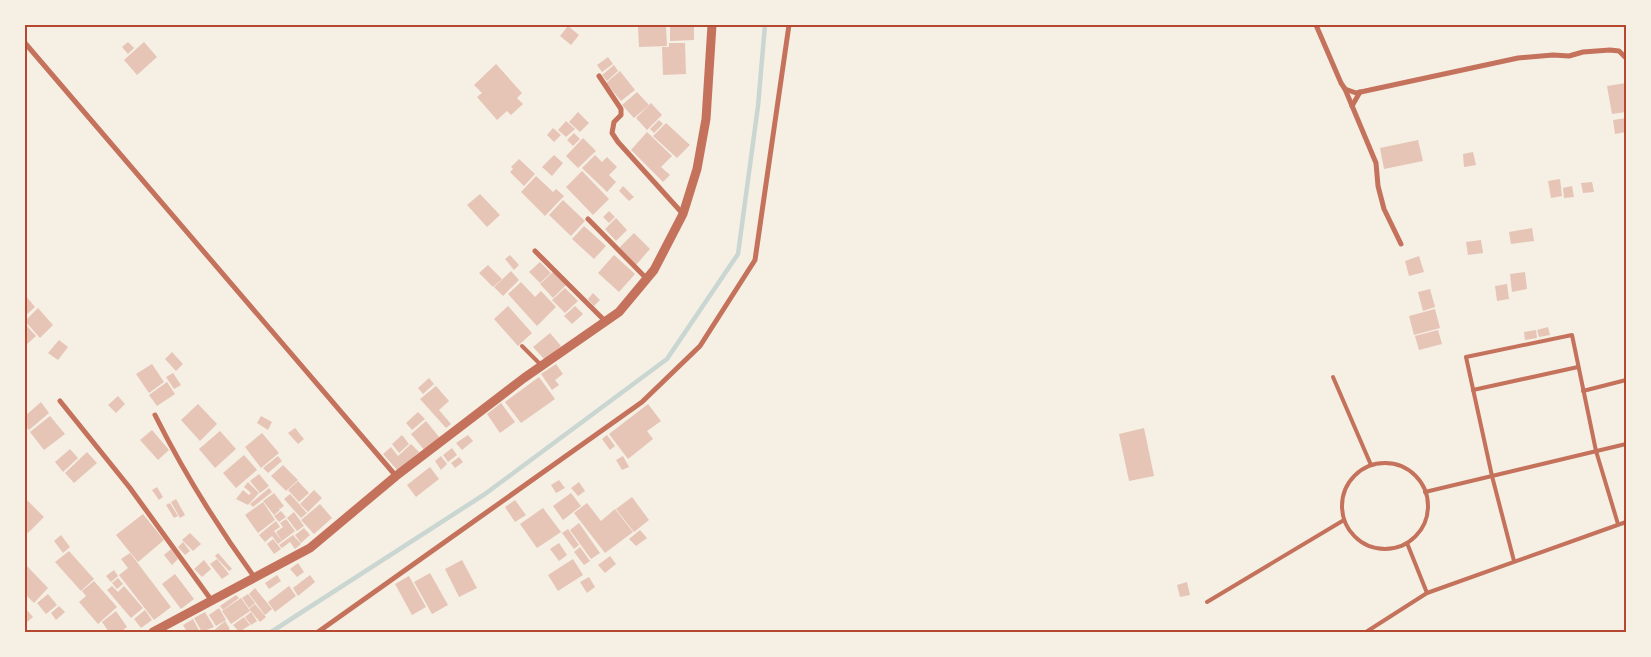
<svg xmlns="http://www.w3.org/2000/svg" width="1651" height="657" font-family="Lora,serif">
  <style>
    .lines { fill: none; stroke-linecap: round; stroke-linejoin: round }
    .stream { stroke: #c9d6d2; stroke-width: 4.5 }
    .building { fill: #e6c5b7 }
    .service { stroke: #c5725c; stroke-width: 4 }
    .minor { stroke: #c5725c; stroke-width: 5 }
    .tertiary { stroke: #c5725c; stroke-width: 9 }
    .neatline { fill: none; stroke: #b5482f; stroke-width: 2 }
  </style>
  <rect width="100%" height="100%" fill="#f6efe4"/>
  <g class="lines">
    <polyline class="stream" points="271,632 485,494 667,359 738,254 758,106 765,25"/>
  </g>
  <g class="building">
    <polygon points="670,25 694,25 694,40 670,41"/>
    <polygon points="568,26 579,35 571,45 560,36"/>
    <polygon points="666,26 667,46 639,47 638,27"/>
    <polygon points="128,42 134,48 128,54 122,47"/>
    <polygon points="144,42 157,57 137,75 124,60"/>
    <polygon points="669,43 685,43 686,74 663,75 662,47 669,47"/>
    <polygon points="608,57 613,64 602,72 597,65"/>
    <polygon points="496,64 522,93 517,98 523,104 511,115 507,111 497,120 477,97 482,93 474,85"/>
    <polygon points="614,65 618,71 607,81 602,75"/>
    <polygon points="620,71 635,90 621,101 606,83"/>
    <polygon points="1626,83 1626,112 1612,114 1607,86"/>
    <polygon points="637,92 649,105 634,118 622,105"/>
    <polygon points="651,103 662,115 647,130 636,118"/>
    <polygon points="578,112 589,123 580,132 569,122"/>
    <polygon points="1626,118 1626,132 1615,134 1613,120"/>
    <polygon points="659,120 663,124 654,133 650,129"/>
    <polygon points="566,121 575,129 566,137 558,130"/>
    <polygon points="666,123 690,145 677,158 653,136"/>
    <polygon points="553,128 561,135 554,142 547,135"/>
    <polygon points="647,132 672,156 661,167 670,175 663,182 631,150"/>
    <polygon points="574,133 580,139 573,146 567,140"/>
    <polygon points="583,138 596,151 578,168 566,156"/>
    <polygon points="1418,140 1423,161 1384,169 1380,148"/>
    <polygon points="1473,152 1476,165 1464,167 1463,154"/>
    <polygon points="554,155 563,163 552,176 542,167"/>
    <polygon points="595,155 602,162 607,157 617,167 609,175 616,182 607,192 582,168"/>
    <polygon points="519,159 535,174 524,186 510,172 513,169 511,167"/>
    <polygon points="582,171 609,199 593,215 566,187"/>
    <polygon points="536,176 553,192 556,189 564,196 545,216 521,192"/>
    <polygon points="1560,179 1562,196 1551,198 1548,181"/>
    <polygon points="1592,182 1594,192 1583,193 1581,183"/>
    <polygon points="623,186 634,197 629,201 619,191"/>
    <polygon points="1572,186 1574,197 1564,198 1563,188"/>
    <polygon points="480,194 500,215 487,227 467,205"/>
    <polygon points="563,200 585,221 571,236 549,215"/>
    <polygon points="609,211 615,217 609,223 603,217"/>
    <polygon points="616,218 627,230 616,241 605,229"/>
    <polygon points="584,226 606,246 594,259 572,239"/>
    <polygon points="1532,228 1534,241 1511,244 1509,232"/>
    <polygon points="634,233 650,249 636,265 619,248"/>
    <polygon points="1481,240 1483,253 1468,255 1466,242"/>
    <polygon points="510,255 519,265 514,270 505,259"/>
    <polygon points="614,255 635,274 619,292 598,273"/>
    <polygon points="1419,256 1424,272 1409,276 1405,261"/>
    <polygon points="540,262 551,273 540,283 529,272"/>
    <polygon points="488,265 502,279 493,287 479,273"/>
    <polygon points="511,271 519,280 503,296 494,287"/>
    <polygon points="553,272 566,285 553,298 540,284"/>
    <polygon points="1525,272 1527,289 1512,292 1510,274"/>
    <polygon points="521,282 535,297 541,291 556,307 537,326 508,294"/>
    <polygon points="1507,284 1509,299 1497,301 1495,286"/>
    <polygon points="565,288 578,301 565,313 552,300"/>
    <polygon points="1430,289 1435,307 1423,311 1418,292"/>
    <polygon points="593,293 600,300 594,306 588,299"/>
    <polygon points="25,295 35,307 25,316"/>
    <polygon points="508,306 532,333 518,346 494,319"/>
    <polygon points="575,306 583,314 572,324 564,316"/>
    <polygon points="38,308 53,325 40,338 25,321"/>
    <polygon points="1435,309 1440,328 1414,335 1409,316"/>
    <polygon points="25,324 36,336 25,346"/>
    <polygon points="1548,327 1550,335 1539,337 1537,330"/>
    <polygon points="1438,330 1442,344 1419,350 1415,336"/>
    <polygon points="1536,330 1537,338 1525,340 1524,332"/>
    <polygon points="550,333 561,346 545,360 533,347"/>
    <polygon points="59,340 68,347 58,360 48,353"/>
    <polygon points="172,352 183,364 176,371 165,359"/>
    <polygon points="152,364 164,382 149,393 136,374"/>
    <polygon points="556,364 563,374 555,380 559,385 552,390 541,374"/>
    <polygon points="173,373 181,385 174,389 166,377"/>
    <polygon points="539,377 555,399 521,423 505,402"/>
    <polygon points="429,378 434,384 423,394 418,388"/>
    <polygon points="167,382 175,394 157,406 149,395"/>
    <polygon points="436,386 449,401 439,410 451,424 446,428 420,399"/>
    <polygon points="118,396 125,404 116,413 108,405"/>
    <polygon points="41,402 49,413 29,430 25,426 25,416"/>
    <polygon points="501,403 515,422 500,433 487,414"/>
    <polygon points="198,404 217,424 200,441 181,420"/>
    <polygon points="648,404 661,421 647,431 653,439 628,459 609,434"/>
    <polygon points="418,412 425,419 412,430 406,423"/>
    <polygon points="50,416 65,434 44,450 30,432"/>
    <polygon points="261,416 272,422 268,430 257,423"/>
    <polygon points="426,421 440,438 425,451 411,434"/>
    <polygon points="295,428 304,439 298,444 288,433"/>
    <polygon points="1144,428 1154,476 1129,481 1119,434"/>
    <polygon points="152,430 169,450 158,460 140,440"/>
    <polygon points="220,431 236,449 215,468 199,449"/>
    <polygon points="262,433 279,453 261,468 245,447"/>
    <polygon points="402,435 409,444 399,453 392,444"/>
    <polygon points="468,435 473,441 462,450 456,443"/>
    <polygon points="607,435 615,446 610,450 602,439"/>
    <polygon points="411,444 419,452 398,471 383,454 391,447 398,456"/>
    <polygon points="452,448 457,455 448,462 443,455"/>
    <polygon points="70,449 78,458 63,472 55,462"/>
    <polygon points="87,452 97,463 74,483 65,473"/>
    <polygon points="244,455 257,470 236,488 223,473"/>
    <polygon points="278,456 282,461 268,473 263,468"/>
    <polygon points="441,456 447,464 441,470 435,461"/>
    <polygon points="623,456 629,467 622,470 616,460"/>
    <polygon points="459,457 463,462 455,468 451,463"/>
    <polygon points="283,465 298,480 286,491 271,476"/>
    <polygon points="430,467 439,479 416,497 407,485"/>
    <polygon points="259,474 269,486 260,493 250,481"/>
    <polygon points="559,480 565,488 556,493 551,485"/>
    <polygon points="298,481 309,493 299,502 288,490"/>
    <polygon points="248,482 259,493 248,505 236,499 243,490 249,495 251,493 244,487"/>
    <polygon points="579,482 585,491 578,496 571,488"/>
    <polygon points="157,487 163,497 159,500 152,490"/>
    <polygon points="269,488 272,492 253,507 250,504"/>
    <polygon points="314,490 322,498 308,512 300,504"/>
    <polygon points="274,493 284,506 280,509 278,507 280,510 274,515 263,501"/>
    <polygon points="571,493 581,506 563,520 553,506"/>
    <polygon points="290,494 307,513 301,518 284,499"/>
    <polygon points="632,497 649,520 634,532 616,509"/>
    <polygon points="176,499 185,515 180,518 171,502"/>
    <polygon points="27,500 44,517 28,533 25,530 25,502"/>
    <polygon points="515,500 526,515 515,522 505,507"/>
    <polygon points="263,502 275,520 258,533 245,515"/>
    <polygon points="170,503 178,516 174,518 166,505"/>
    <polygon points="587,503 601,521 615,509 633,532 605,553 574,513"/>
    <polygon points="320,504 332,518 314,534 301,520"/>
    <polygon points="543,508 561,532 537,548 520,524"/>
    <polygon points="281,511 286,517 279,522 274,516"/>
    <polygon points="294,512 304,526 297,531 287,518"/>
    <polygon points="143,514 164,540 138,562 116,535"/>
    <polygon points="286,519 295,531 282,541 276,532 283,527 280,523"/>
    <polygon points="276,521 280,527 274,531 282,541 278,544 272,536 265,542 259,535"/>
    <polygon points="579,523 600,553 591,559 570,530"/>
    <polygon points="304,528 310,535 301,543 295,535"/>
    <polygon points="568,529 579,545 574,549 562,533"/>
    <polygon points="640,530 647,538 636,546 629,539"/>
    <polygon points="190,533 201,544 193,551 182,540"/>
    <polygon points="61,535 70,547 63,553 54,541"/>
    <polygon points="293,535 301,544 295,549 290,542 282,548 279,545"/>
    <polygon points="273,539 281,549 274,554 267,544"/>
    <polygon points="183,542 190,551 185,555 178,547"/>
    <polygon points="559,543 567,555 559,561 550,549"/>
    <polygon points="580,547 590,561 584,565 574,552"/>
    <polygon points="171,549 178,559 172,565 164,555"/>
    <polygon points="69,551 94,579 81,591 55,562"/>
    <polygon points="130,553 171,607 154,620 119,575 128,568 121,559"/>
    <polygon points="218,553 232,569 229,571 215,556"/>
    <polygon points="610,556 616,564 605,573 598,565"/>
    <polygon points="217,559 229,574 222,579 210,564"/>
    <polygon points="573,559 583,575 558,591 548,575"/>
    <polygon points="204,560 211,569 202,577 194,569"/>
    <polygon points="462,560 477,588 459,597 445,569"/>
    <polygon points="298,563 304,572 297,577 290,569"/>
    <polygon points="25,564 48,588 34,603 25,594"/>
    <polygon points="114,570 118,576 111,582 106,576"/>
    <polygon points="430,573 448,605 432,614 414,582"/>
    <polygon points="175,574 194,599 181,609 162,584"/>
    <polygon points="277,575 281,581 269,589 265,583"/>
    <polygon points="310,575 315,582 298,596 293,588"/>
    <polygon points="409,576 426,607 412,615 395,584"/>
    <polygon points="589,577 595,587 587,593 580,582"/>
    <polygon points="118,578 123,584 117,589 112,583"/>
    <polygon points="94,581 117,607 98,624 79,602 86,596 82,591"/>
    <polygon points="1187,582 1190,595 1180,597 1177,585"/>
    <polygon points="112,586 118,592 124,586 143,608 131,618 107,590"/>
    <polygon points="289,586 296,596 275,612 268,602"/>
    <polygon points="255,588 272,609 265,615 256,603 259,601 256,603 249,594"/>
    <polygon points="48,594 57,605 46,614 37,603"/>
    <polygon points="248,594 255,603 249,608 242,598"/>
    <polygon points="236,595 239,598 223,610 220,606"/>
    <polygon points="241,598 250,611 231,624 222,611"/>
    <polygon points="255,604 266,617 260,622 249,609"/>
    <polygon points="59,606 65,612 56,620 51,613"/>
    <polygon points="25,608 33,617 27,622 25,619"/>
    <polygon points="219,608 226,620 216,626 209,615"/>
    <polygon points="145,610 152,620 141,628 134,619"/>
    <polygon points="116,611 127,627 121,632 109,632 102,622"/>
    <polygon points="205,612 214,627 202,632 194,618"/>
    <polygon points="251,612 257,621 251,625 245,617"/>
    <polygon points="244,617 250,625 239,632 233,625"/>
    <polygon points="193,619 200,632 187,632 183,625"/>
    <polygon points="225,621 230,629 225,632 212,632"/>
  </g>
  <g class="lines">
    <g class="service">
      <polyline points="522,346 542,366"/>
      <polyline points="1333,377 1371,465"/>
      <polyline points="1473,390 1578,367"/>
      <polyline points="1583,391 1626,380"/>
      <circle cx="1385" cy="506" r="43"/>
      <polyline points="1425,492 1626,444"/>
      <polyline points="1407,543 1427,593"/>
      <polyline points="1514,561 1492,476 1466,357 1572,335 1596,451 1618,524"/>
      <polyline points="1207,602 1344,520"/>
      <polyline points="1366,632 1427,593 1626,522"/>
    </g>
    <g class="minor">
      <polyline points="1316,25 1341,83 1345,89 1356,93 1518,58 1553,55 1569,56 1583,52 1610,50 1619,51 1626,58"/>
      <polyline points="25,43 396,476"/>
      <polyline points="599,76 621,109 621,115 614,122 612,133 618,142 683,214"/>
      <polyline points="1345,89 1376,163 1378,186 1384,209 1401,244"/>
      <polyline points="1352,106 1360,92"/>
      <polyline points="588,219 647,279"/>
      <polyline points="535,251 606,322"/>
      <polyline points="60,401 130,488 212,601"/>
      <path d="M 155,415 C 184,473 217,526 255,578"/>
      <polyline points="318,632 642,402 700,346 755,260 789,25"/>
    </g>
    <polyline class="tertiary" points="153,632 310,548 396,476 524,378 619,312 654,270 683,214 697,169 706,119 712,25"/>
  </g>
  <rect width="1651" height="657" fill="none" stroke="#f6efe4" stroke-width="52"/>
  <rect x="26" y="26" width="1599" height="605" class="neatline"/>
</svg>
